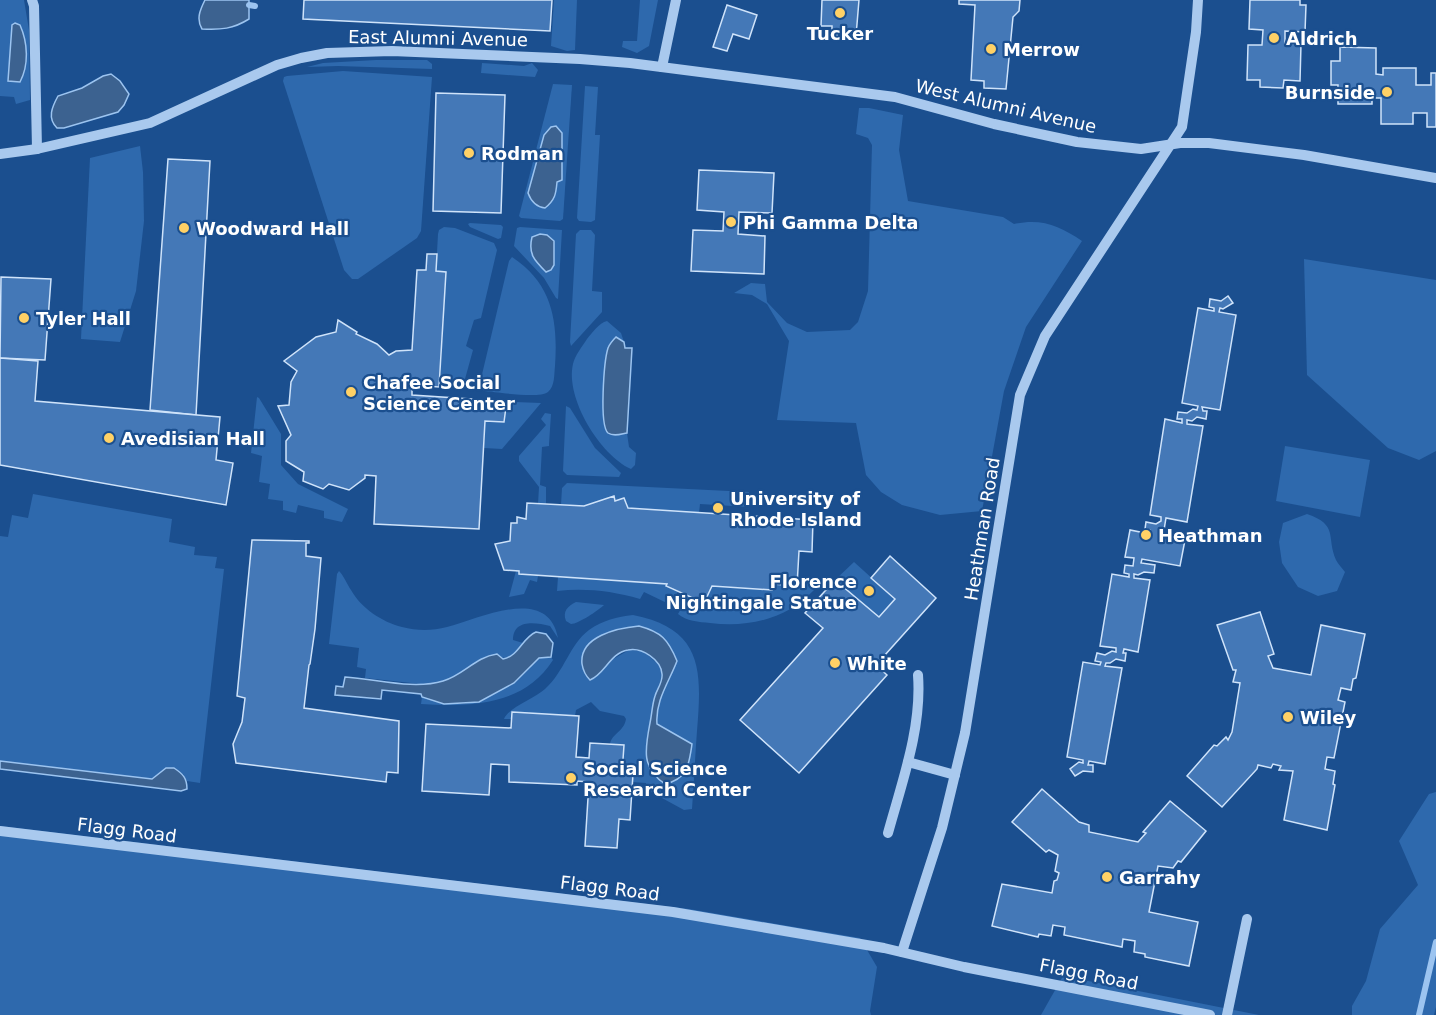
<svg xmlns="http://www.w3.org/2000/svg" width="1436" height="1015" font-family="'DejaVu Sans',sans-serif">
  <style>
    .green { fill: #2e69ad; fill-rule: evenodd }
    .water { fill: #3c6290; stroke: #9cc4f0; stroke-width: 1.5 }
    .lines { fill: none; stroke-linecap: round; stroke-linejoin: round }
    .stream { stroke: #9cc4f0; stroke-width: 6 }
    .building { fill: #4478b7; stroke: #cfe3fa; stroke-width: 1.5 }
    .minor { stroke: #a9c9ee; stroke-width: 10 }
    .poi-dot { fill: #ffd166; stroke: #1b4f8f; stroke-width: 2 }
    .labels { text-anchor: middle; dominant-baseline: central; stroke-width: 4.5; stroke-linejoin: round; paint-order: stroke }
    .poi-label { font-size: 18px; font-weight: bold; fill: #fff; stroke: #1b4f8f; text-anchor: start }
    .street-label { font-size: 18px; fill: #fff; stroke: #1b4f8f }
  </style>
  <rect width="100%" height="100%" fill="#1b4f8f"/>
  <g class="green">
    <path d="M 0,0 L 24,0 L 29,30 L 30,100 L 16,104 L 14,97 L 0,96 ZM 15,23 L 23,32 L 27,61 L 11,58 L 12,25 Z"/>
    <polygon points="554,0 577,0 575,50 567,51 551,46"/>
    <polygon points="640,0 658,0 649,46 637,53 622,47 623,41 637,41"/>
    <polygon points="376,60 427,60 432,64 432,69 338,66 307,67 323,63"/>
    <polygon points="482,63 524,66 532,63 538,70 535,77 481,73"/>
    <polygon points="343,71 432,77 421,231 417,238 358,279 352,279 344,270 283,81 284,77 287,76"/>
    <polygon points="553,84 572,85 563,219 560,221 521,218 519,216"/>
    <polygon points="585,86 598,87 595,135 600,135 595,220 591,222 579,221 577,218"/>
    <path d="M 859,108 L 869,108 L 903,115 L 899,150 L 908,201 L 1003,217 L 1014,224 C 1042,218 1060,226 1082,241 L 1026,327 L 1004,391 L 982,511 L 940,515 L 902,505 L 881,492 L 866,475 L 856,423 L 777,420 L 789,341 L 767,304 L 752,295 L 734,293 L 751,283 L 765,284 L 767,302 L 787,323 L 807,332 L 850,330 L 858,322 L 868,291 L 872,145 L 868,138 L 856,134 Z"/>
    <polygon points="140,146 143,172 144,221 136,291 120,342 81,339 90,158"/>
    <polygon points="470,223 501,225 503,227 501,238 498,239 470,227 468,224"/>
    <polygon points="444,227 455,228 494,243 497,250 481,318 474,320 466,346 473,350 465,379 464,382 459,384 440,383 446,272 436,271 438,234 439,230"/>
    <polygon points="520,227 562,230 558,299 556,298 544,278 514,246 517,228"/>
    <polygon points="580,230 591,230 595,235 592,291 602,292 602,312 571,346 570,342 576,234"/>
    <path d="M 512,257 C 553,284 558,322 555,366 C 554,375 555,386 548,392 C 539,399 497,392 484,391 L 479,387 L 509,261 Z"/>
    <polygon points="1304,259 1436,280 1436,451 1419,460 1388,448 1307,375"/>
    <path d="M 607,321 L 621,333 L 624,342 L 616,337 L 606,360 L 603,420 L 615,436 L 627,433 L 629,447 L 636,453 L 635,465 L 631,469 C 600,455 565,398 573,364 C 575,355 582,347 587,339 C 592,333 599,323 607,321 Z"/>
    <polygon points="257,397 259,398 281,434 281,465 298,484 348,509 342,522 324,518 324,511 298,505 296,513 283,510 283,501 268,499 270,484 259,482 262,456 251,453"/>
    <polygon points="493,401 541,403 502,449 484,448 485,421 504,421 506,408 492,407"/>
    <polygon points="566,406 570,408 595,448 621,473 619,477 567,475 563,471"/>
    <polygon points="545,413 551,414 549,444 549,446 542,447 540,485 546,487 546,504 538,504 539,487 519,461 519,456 546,425 541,419"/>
    <polygon points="1285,446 1370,460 1360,517 1276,501"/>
    <polygon points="567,483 749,492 749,507 700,504 699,513 628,508 627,502 615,501 614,497 584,506 561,505 562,488"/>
    <polygon points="33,494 172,519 169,542 195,547 194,555 217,557 215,568 224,569 200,783 187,781 183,774 160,772 152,779 0,761 0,536 8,537 12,515 28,518"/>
    <path d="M 1307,514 C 1339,525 1326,537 1336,560 C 1338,564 1342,568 1345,572 L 1337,591 L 1318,596 L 1298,587 L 1282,563 L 1279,542 L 1283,523 Z"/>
    <polygon points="854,562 895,599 879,617 835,580"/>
    <path d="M 339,571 C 344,576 347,584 351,590 C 361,608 382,622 402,627 C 417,631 432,631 447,627 C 479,619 548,584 558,638 L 550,626 C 535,622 513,619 513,640 L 523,643 L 511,657 L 478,660 L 456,676 L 442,681 L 421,684 L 365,678 L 366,669 L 357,667 L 359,648 L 329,644 L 337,574 Z"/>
    <polygon points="516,571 519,571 519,574 538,576 537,582 530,580 524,594 509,597"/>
    <path d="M 558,577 L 667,584 L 666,586 L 678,592 L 669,604 L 644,592 L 640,599 C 612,591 586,588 557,591 Z"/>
    <path d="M 797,580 L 804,580 L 814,590 C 787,619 748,628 710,623 C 699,622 686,621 678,614 L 688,596 L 704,603 L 712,586 L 772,590 L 773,584 L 797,586 Z"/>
    <path d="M 576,602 L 604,605 C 599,610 578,624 571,624 L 566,621 C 562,611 568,606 576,602 Z"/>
    <path d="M 633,615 C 703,629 702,670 697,731 C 695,757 694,783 692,809 L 684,810 L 651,792 L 646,791 L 646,783 L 632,782 L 633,774 L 622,774 L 624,745 L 610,744 C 612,733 624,732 626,719 L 624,716 L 600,711 L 591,702 L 576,710 L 575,716 L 512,712 L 511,719 L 504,719 C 508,708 535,698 545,689 C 565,671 569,645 589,630 C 603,620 617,617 633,615 ZM 639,626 L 677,661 L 661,695 L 656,713 L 657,724 L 648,765 L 646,745 L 653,706 L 662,675 L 659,665 L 643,651 L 629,650 L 608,662 Z"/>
    <path d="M 551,657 L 553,660 C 524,706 470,707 421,704 L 422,697 L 462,704 L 479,702 L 514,683 L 539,658 Z"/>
    <polygon points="1436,792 1436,1007 1434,1015 1352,1015 1352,1006 1366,981 1380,929 1418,885 1399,841 1429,794"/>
    <polygon points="0,826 689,909 860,938 877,967 870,1011 871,1015 0,1015"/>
    <polygon points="1063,976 1259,1015 1041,1015"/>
  </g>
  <g class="water">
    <path d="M 205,0 L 249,0 L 249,19 C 233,29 221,30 202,29 C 196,19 200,10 205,0 Z"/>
    <path d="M 15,23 L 20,25 C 28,43 29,65 20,82 L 8,81 L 12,25 Z"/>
    <path d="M 111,74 L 120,81 L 129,94 L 124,105 L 118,112 L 64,128 L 57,128 C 47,118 52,107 58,96 L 82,88 L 103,76 Z"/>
    <path d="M 556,126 L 562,133 L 562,180 L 557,182 C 556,194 555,200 545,208 C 536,207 531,201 528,193 L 544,135 L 551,127 Z"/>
    <path d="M 540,234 L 547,235 L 554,241 L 554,265 L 551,270 L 546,272 C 534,260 528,254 532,237 Z"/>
    <path d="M 616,337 L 624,342 L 625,348 L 632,348 L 627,433 C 621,434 614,437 608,433 C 599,425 604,361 608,348 C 610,343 612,341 616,337 Z"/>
    <path d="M 639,626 C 661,632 668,639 677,661 C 669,682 655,701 657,724 L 692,744 C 689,764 688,779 665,784 C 641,768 645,749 650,723 C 652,714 652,705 655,696 C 657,689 663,682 662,674 C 661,660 642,647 628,650 C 610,653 605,674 590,680 C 585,675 583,670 582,664 C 579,636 618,628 639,626 Z"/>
    <path d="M 536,632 L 546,634 L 553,643 L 551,657 L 539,658 L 514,683 L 479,702 L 444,704 L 422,697 L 421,694 L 382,690 L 381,699 L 335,695 L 336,686 L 343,687 L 345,677 C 377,679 413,690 443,681 C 464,675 475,657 497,654 L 503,659 C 519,656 522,638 536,632 Z"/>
    <path d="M 0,761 L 152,779 L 166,768 L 174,768 C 183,774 187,778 187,789 L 181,791 L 0,769 Z"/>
  </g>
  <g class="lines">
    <g class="stream">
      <polyline points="249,5 255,6"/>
      <polyline points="1419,1015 1436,942"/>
    </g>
  </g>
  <g class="building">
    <polygon points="304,0 552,0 550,31 303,19"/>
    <polygon points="822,0 859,0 856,36 832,35 832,26 821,26"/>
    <polygon points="959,0 1020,0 1019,11 1013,17 1006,89 984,88 984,81 971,80 975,5 959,4"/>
    <polygon points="1250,0 1300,0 1300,5 1306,5 1305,32 1285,31 1285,44 1301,44 1300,81 1284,80 1283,88 1260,87 1260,80 1247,80 1248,45 1262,45 1263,30 1249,29"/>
    <polygon points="727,5 757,15 749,39 733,34 727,51 713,47"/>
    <polygon points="1340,47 1376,48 1376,74 1383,75 1383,68 1416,68 1416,85 1431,85 1431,73 1436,73 1436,127 1427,127 1427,113 1413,113 1413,124 1381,124 1381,98 1372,98 1372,104 1338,104 1338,85 1331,85 1331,61 1340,61"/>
    <polygon points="436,93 505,95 501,213 433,211"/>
    <polygon points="168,159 210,161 196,415 150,410"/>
    <polygon points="699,170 774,173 772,213 739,212 738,234 765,236 764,274 691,271 693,230 723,231 724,212 697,210"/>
    <polygon points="427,254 437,254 436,271 446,272 439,387 412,385 412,395 486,400 486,407 506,407 504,422 485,421 479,529 374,524 376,476 365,475 365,478 349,490 329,484 323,489 303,481 304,472 286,461 286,441 291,435 278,406 289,405 291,382 297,371 284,361 316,337 336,332 338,320 357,332 356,334 377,344 389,355 396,351 412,350 417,270 426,270"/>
    <polygon points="1,277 51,279 45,360 0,358"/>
    <polygon points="1228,296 1233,303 1223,309 1220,308 1219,312 1236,315 1220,410 1202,407 1203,411 1207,411 1206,419 1197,417 1192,421 1187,420 1187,424 1203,426 1187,522 1166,518 1163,536 1185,540 1180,566 1142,559 1141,563 1155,565 1154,573 1144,572 1138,575 1134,574 1134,578 1150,580 1138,652 1124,649 1123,653 1126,653 1125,661 1116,659 1110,663 1106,663 1105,666 1122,668 1105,764 1089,761 1088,765 1093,765 1093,772 1083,771 1075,776 1070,769 1079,762 1083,763 1083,760 1067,757 1083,662 1100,665 1101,662 1095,661 1097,653 1105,655 1112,651 1116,652 1116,648 1100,646 1112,574 1129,577 1129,574 1124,573 1125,565 1133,566 1134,558 1125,557 1130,530 1150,534 1150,530 1145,529 1146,522 1156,524 1161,521 1161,517 1150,515 1165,419 1182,423 1182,419 1177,419 1178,412 1187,413 1193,409 1197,410 1198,406 1182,403 1198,308 1214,311 1214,308 1209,307 1210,299 1221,301"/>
    <polygon points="0,358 38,361 35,401 220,417 216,460 233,463 226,505 0,465"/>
    <polygon points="614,496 615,501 624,498 628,508 813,520 812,552 799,551 797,586 773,584 772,590 712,586 704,603 666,586 667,584 519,574 519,571 504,570 495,544 510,541 511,523 517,523 517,517 526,519 527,503 584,506"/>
    <polygon points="252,540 309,541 309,543 306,543 306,556 321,558 315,629 310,664 309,665 304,708 399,721 398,773 387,772 386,782 236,763 233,744 242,722 245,698 237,696"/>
    <polygon points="890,556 936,598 876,665 887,675 799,773 740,720 823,628 805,613 835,580 879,617 895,599 871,578"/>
    <polygon points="1260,612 1274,654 1268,656 1273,668 1311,675 1321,625 1365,634 1356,678 1353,679 1351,690 1341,688 1338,700 1345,702 1334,758 1327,757 1325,769 1335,771 1333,784 1335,785 1327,830 1284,820 1293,771 1279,770 1281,766 1273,764 1271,768 1258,765 1257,769 1222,807 1187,776 1214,745 1217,746 1226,737 1228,740 1232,732 1240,683 1233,682 1236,670 1233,670 1217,625"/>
    <polygon points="512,712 579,716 576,757 589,758 590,743 624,745 622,774 633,774 630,820 619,819 617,848 585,846 589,782 577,781 577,785 509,782 509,765 491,764 489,795 422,791 426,724 511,728"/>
    <polygon points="1042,789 1079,822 1089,825 1089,832 1138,842 1146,833 1143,832 1170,801 1206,831 1181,862 1178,861 1173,868 1158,866 1149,912 1198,922 1189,966 1145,957 1145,954 1134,952 1135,941 1123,939 1122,947 1064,935 1065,927 1053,925 1051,936 1039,934 1038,937 992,926 1002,884 1052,893 1054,881 1057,880 1059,873 1055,871 1058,855 1049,850 1046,852 1012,822"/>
  </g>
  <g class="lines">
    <g class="minor">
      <polyline points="32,0 34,6 37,149"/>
      <polyline points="662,67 676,0"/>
      <polyline points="0,154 37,149 150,123 277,65 301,58 327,53 392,51 580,59 630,63 895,97 994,124 1077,142 1141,149 1180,143 1209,143 1304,155 1436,178"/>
      <polyline points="908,762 955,775"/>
      <polyline points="0,831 673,912 884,948 964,967 1210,1015"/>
      <path d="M 888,833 C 902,782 922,728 918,675"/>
      <polyline points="902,952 942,828 965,733 1020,395 1045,336 1182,127 1196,32 1198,0"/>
      <polyline points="1227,1015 1247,919"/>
    </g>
  </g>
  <g class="poi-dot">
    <circle cx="840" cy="13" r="6"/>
    <circle cx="1274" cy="38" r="6"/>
    <circle cx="991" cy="49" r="6"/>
    <circle cx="1387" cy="92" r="6"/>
    <circle cx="469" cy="153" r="6"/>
    <circle cx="731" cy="222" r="6"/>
    <circle cx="184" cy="228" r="6"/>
    <circle cx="24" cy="318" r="6"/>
    <circle cx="351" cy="392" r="6"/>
    <circle cx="109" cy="438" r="6"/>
    <circle cx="718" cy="508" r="6"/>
    <circle cx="1146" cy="535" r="6"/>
    <circle cx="869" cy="591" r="6"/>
    <circle cx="835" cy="663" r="6"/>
    <circle cx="1288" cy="717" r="6"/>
    <circle cx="571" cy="778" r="6"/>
    <circle cx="1107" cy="877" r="6"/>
  </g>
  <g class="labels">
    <g class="poi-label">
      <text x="840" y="33" text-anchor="middle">Tucker</text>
      <text x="1286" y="38">Aldrich</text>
      <text x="1003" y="49">Merrow</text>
      <text x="1375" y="92" text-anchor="end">Burnside</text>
      <text x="481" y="153">Rodman</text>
      <text x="743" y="222">Phi Gamma Delta</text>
      <text x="196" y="228">Woodward Hall</text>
      <text x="36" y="318">Tyler Hall</text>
      <text x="363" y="382">Chafee Social<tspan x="363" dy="21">Science Center</tspan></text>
      <text x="121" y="438">Avedisian Hall</text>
      <text x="730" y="498">University of<tspan x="730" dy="21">Rhode Island</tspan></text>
      <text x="1158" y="535">Heathman</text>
      <text x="857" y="581" text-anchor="end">Florence<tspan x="857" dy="21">Nightingale Statue</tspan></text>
      <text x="847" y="663">White</text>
      <text x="1300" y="717">Wiley</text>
      <text x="583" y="768">Social Science<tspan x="583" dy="21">Research Center</tspan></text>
      <text x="1119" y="877">Garrahy</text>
    </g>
    <g class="street-label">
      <text transform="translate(438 38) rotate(1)">East Alumni Avenue</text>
      <text transform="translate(1006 106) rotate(13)">West Alumni Avenue</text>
      <text transform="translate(982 529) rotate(-81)">Heathman Road</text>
      <text transform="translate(127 830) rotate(7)">Flagg Road</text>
      <text transform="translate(610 888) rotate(7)">Flagg Road</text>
      <text transform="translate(1089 974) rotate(11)">Flagg Road</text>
    </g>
  </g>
</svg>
